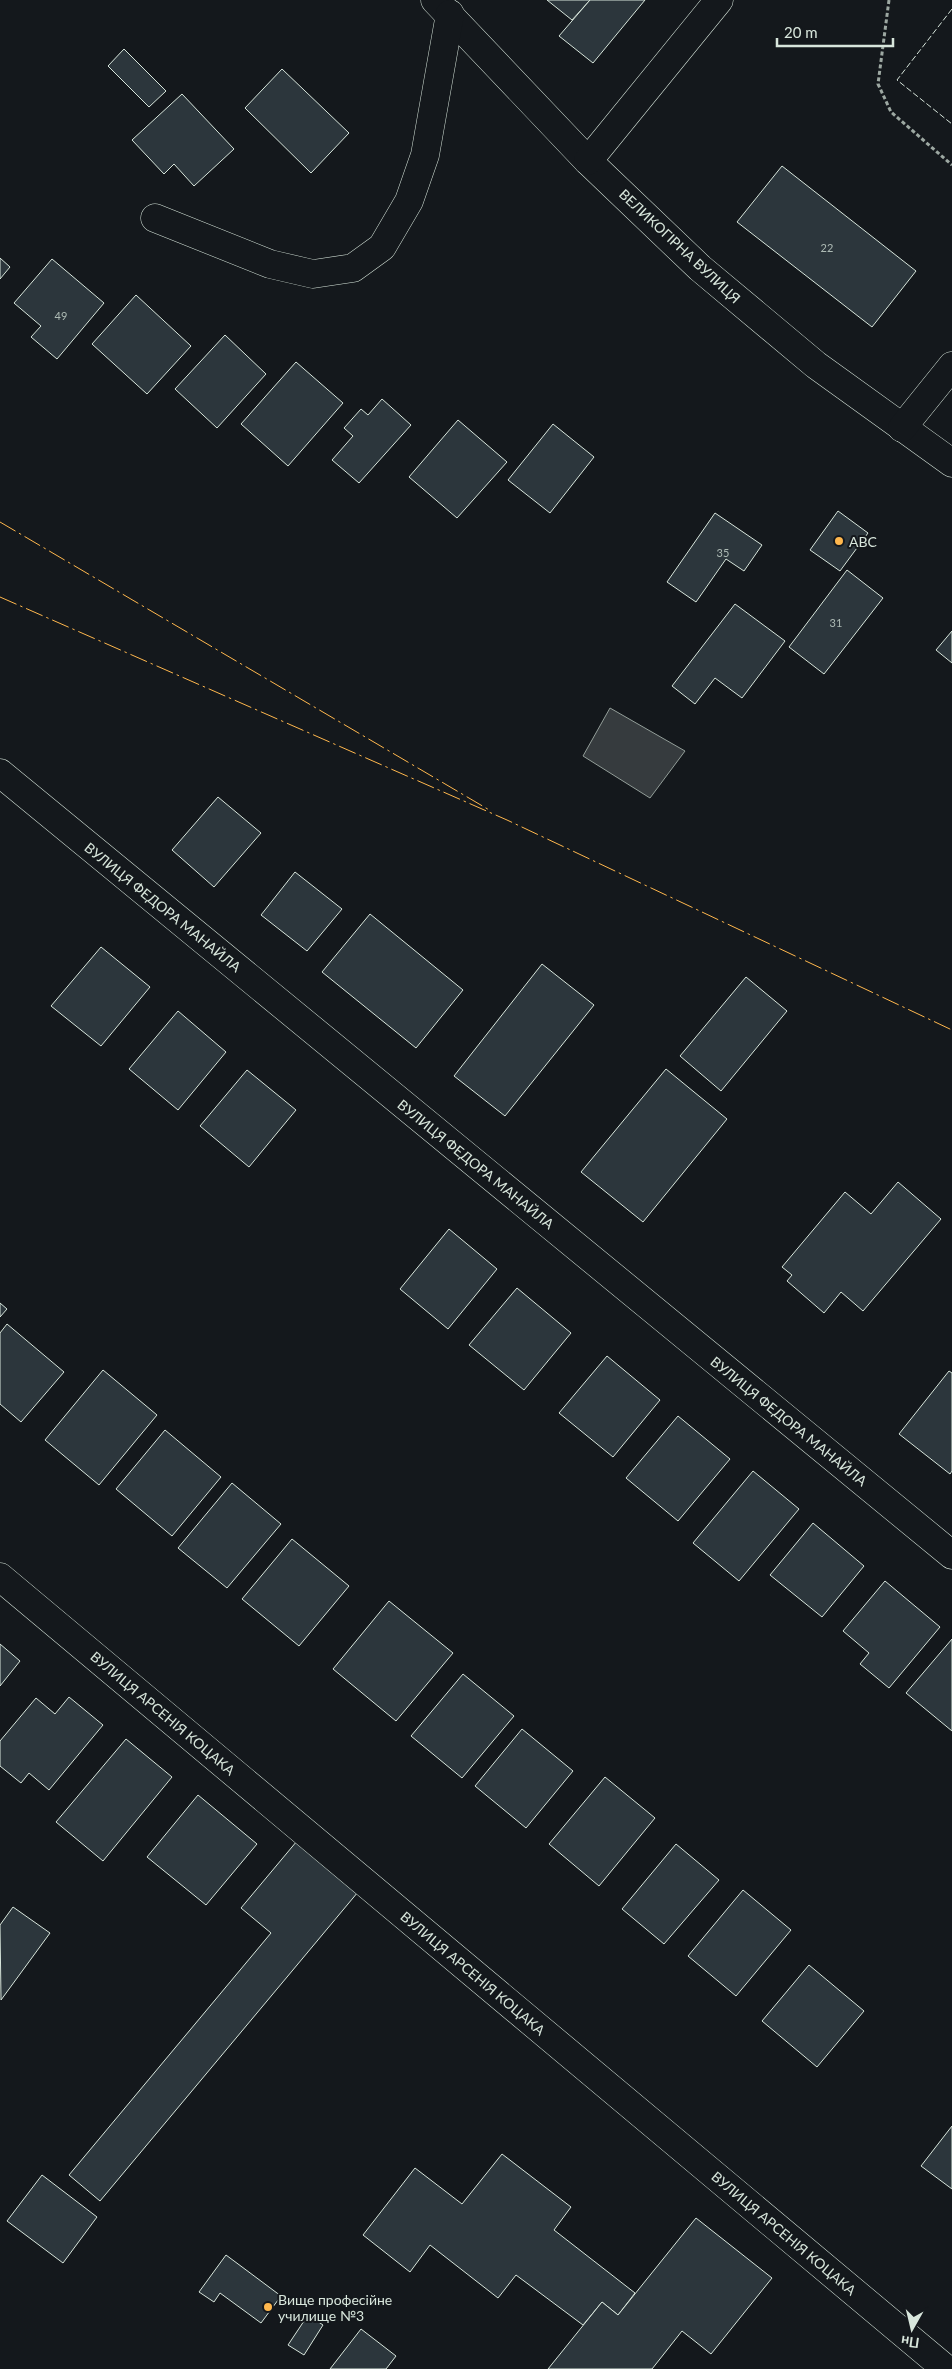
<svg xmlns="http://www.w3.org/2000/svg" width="952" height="2369" font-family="Lato,sans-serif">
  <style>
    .water { fill: #363b3e; stroke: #939e99 }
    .building { fill: #2c363c; stroke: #d8e6dc }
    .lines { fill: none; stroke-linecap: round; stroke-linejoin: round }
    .minor-casing { stroke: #d8e6dc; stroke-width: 29 }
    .path { stroke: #9da8a2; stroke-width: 3; stroke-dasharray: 4 2.5; stroke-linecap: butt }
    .minor { stroke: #14181c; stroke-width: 28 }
    .fence { stroke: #d8e6dc; stroke-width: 1; stroke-dasharray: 6 2.5; stroke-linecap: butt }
    .power { stroke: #ffb74d; stroke-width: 1; stroke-dasharray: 18 4 2.5 4; stroke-linecap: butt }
    .poi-dot { fill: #ffb74d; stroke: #14181c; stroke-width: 2 }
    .labels { text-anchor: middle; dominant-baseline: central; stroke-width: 4; stroke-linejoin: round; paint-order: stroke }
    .number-label { font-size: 11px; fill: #adbab4 }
    .street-label { font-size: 14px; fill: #d8e6dc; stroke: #14181c }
    .poi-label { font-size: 14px; fill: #d8e6dc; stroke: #14181c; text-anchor: start }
  </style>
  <rect width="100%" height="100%" fill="#14181c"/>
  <polygon class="water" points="610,708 685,751 650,798 583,756"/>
  <g class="building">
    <polygon points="547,0 590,0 572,20"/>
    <polygon points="590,0 645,0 593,63 559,36"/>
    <polygon points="124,49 166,91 149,107 108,66"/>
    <polygon points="282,69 349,133 311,173 245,108"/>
    <polygon points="182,94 234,149 194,186 174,164 164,174 132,140"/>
    <polygon points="782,166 916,271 872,327 737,222"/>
    <polygon points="0,258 10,267 0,279"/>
    <polygon points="52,259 104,303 57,359 31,337 41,326 14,303"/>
    <polygon points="136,295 191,346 147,394 92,344"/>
    <polygon points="225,335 266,374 217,428 175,389"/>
    <polygon points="296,362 343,403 288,466 241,424"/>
    <polygon points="382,399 411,425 359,483 332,460 353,436 344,428 361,409 368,415"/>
    <polygon points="458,420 507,462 457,518 409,477"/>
    <polygon points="553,424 594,457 550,513 508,480"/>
    <polygon points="838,511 868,533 840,571 810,550"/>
    <polygon points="715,513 762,545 744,571 726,559 696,602 667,582"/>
    <polygon points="847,570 883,598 824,674 789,647"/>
    <polygon points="735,604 785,641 742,698 715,678 695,704 672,686"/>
    <polygon points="952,631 952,663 936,650"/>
    <polygon points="218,797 261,833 214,887 172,850"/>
    <polygon points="295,872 342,909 307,951 261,915"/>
    <polygon points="370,914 463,990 416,1048 322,972"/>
    <polygon points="101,947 150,987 101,1046 51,1006"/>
    <polygon points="542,964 594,1005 505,1116 454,1076"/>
    <polygon points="746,977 787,1011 721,1091 680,1056"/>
    <polygon points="178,1011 226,1052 178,1110 129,1069"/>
    <polygon points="666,1069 727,1119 643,1222 581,1172"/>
    <polygon points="247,1070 296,1110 249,1167 200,1126"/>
    <polygon points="898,1182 941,1219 863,1311 841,1292 824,1313 787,1281 792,1275 782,1267 845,1192 871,1214"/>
    <polygon points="449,1229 497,1269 448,1329 400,1289"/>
    <polygon points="517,1288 571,1333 524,1390 469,1345"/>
    <polygon points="0,1303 7,1309 0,1317"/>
    <polygon points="7,1324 64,1372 21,1422 0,1404 0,1333"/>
    <polygon points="607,1356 660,1400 613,1457 559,1413"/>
    <polygon points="103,1370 157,1415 99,1485 45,1440"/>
    <polygon points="949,1371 952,1373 952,1471 950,1474 899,1434"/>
    <polygon points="678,1416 730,1459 678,1521 626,1478"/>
    <polygon points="165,1430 221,1477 172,1536 116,1489"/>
    <polygon points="753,1471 799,1509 739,1581 693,1543"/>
    <polygon points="232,1483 281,1524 227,1588 178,1548"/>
    <polygon points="813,1523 864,1566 822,1617 770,1575"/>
    <polygon points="292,1539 349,1586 299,1646 242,1599"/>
    <polygon points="885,1581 940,1627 889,1688 860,1664 869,1653 843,1631"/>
    <polygon points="389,1601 453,1653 396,1721 333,1669"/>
    <polygon points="952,1639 952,1731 906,1693"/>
    <polygon points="0,1644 20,1661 0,1686"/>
    <polygon points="463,1674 514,1716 462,1778 411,1736"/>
    <polygon points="69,1697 103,1725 49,1790 29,1773 21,1783 0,1766 0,1741 36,1698 55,1714"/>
    <polygon points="522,1729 573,1771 526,1828 475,1786"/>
    <polygon points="126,1739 172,1777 103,1861 56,1822"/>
    <polygon points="605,1777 655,1818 599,1886 549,1844"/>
    <polygon points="198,1795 257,1844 206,1905 147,1857"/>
    <polygon points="297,1841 358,1892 100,2201 69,2175 271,1933 241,1908"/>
    <polygon points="676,1844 719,1880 664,1944 622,1909"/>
    <polygon points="743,1890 791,1930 736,1996 688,1956"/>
    <polygon points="13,1907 50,1933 1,2000 0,1925"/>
    <polygon points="809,1965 864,2011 817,2067 762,2021"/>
    <polygon points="952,2126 952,2189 921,2166"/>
    <polygon points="502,2154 571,2207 554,2230 635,2293 618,2315 602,2302 583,2325 516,2275 498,2298 430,2245 410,2272 363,2235 415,2168 462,2204"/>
    <polygon points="42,2175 97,2217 63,2263 7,2221"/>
    <polygon points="696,2218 772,2278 711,2354 682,2331 652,2369 548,2369 602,2302 618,2315"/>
    <polygon points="226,2255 281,2296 261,2323 220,2293 214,2302 199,2292"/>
    <polygon points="308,2315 323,2325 304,2355 288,2345"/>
    <polygon points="361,2329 396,2356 386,2369 330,2369"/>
  </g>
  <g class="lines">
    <defs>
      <g id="minor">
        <polyline points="435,0 588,161 700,268 816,365 952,463"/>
        <polyline points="588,161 719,0"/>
        <polyline points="155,218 270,264 313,274 353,268 382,247 409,201 425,155 450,14"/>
        <polyline points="902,428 952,366"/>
        <polyline points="0,773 952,1555"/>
        <polyline points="0,1577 946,2369"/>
      </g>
    </defs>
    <use href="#minor" class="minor-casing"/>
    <polyline class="path" points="889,0 878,84 891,112 952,165"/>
    <use href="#minor" class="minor"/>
    <polyline class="fence" points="952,9 897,80 952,124"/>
    <g class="power">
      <polyline points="0,522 491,811"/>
      <polyline points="0,597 507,820 952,1030"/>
    </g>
  </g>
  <g class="poi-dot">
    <circle cx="839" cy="541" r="5"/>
    <circle cx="268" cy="2307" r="5"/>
  </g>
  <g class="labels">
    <g class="number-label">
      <text x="827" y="247">22</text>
      <text x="61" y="315">49</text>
      <text x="723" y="552">35</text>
      <text x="836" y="622">31</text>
    </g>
    <g class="street-label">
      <text transform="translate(680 246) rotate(43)">ВЕЛИКОГІРНА ВУЛИЦЯ</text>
      <text transform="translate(163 907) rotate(39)">ВУЛИЦЯ ФЕДОРА МАНАЙЛА</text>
      <text transform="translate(476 1164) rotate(39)">ВУЛИЦЯ ФЕДОРА МАНАЙЛА</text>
      <text transform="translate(789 1421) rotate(39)">ВУЛИЦЯ ФЕДОРА МАНАЙЛА</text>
      <text transform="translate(163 1713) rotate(40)">ВУЛИЦЯ АРСЕНІЯ КОЦАКА</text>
      <text transform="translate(473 1973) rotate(40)">ВУЛИЦЯ АРСЕНІЯ КОЦАКА</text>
      <text transform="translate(784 2233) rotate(40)">ВУЛИЦЯ АРСЕНІЯ КОЦАКА</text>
    </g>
    <g class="poi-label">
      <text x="849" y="541">АВС</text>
      <text x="278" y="2299">Вище професійне<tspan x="278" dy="16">училище №3</tspan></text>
    </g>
  </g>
  <g transform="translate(912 2329) rotate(188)" stroke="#14181c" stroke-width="4" paint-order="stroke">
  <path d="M0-4L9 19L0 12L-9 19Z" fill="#d8e6dc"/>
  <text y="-8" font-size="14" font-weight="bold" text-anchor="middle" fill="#d8e6dc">Пн</text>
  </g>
  <path d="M777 38v8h116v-8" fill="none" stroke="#d8e6dc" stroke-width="2.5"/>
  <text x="784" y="38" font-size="15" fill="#d8e6dc" stroke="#14181c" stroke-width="4" paint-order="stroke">20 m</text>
</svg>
